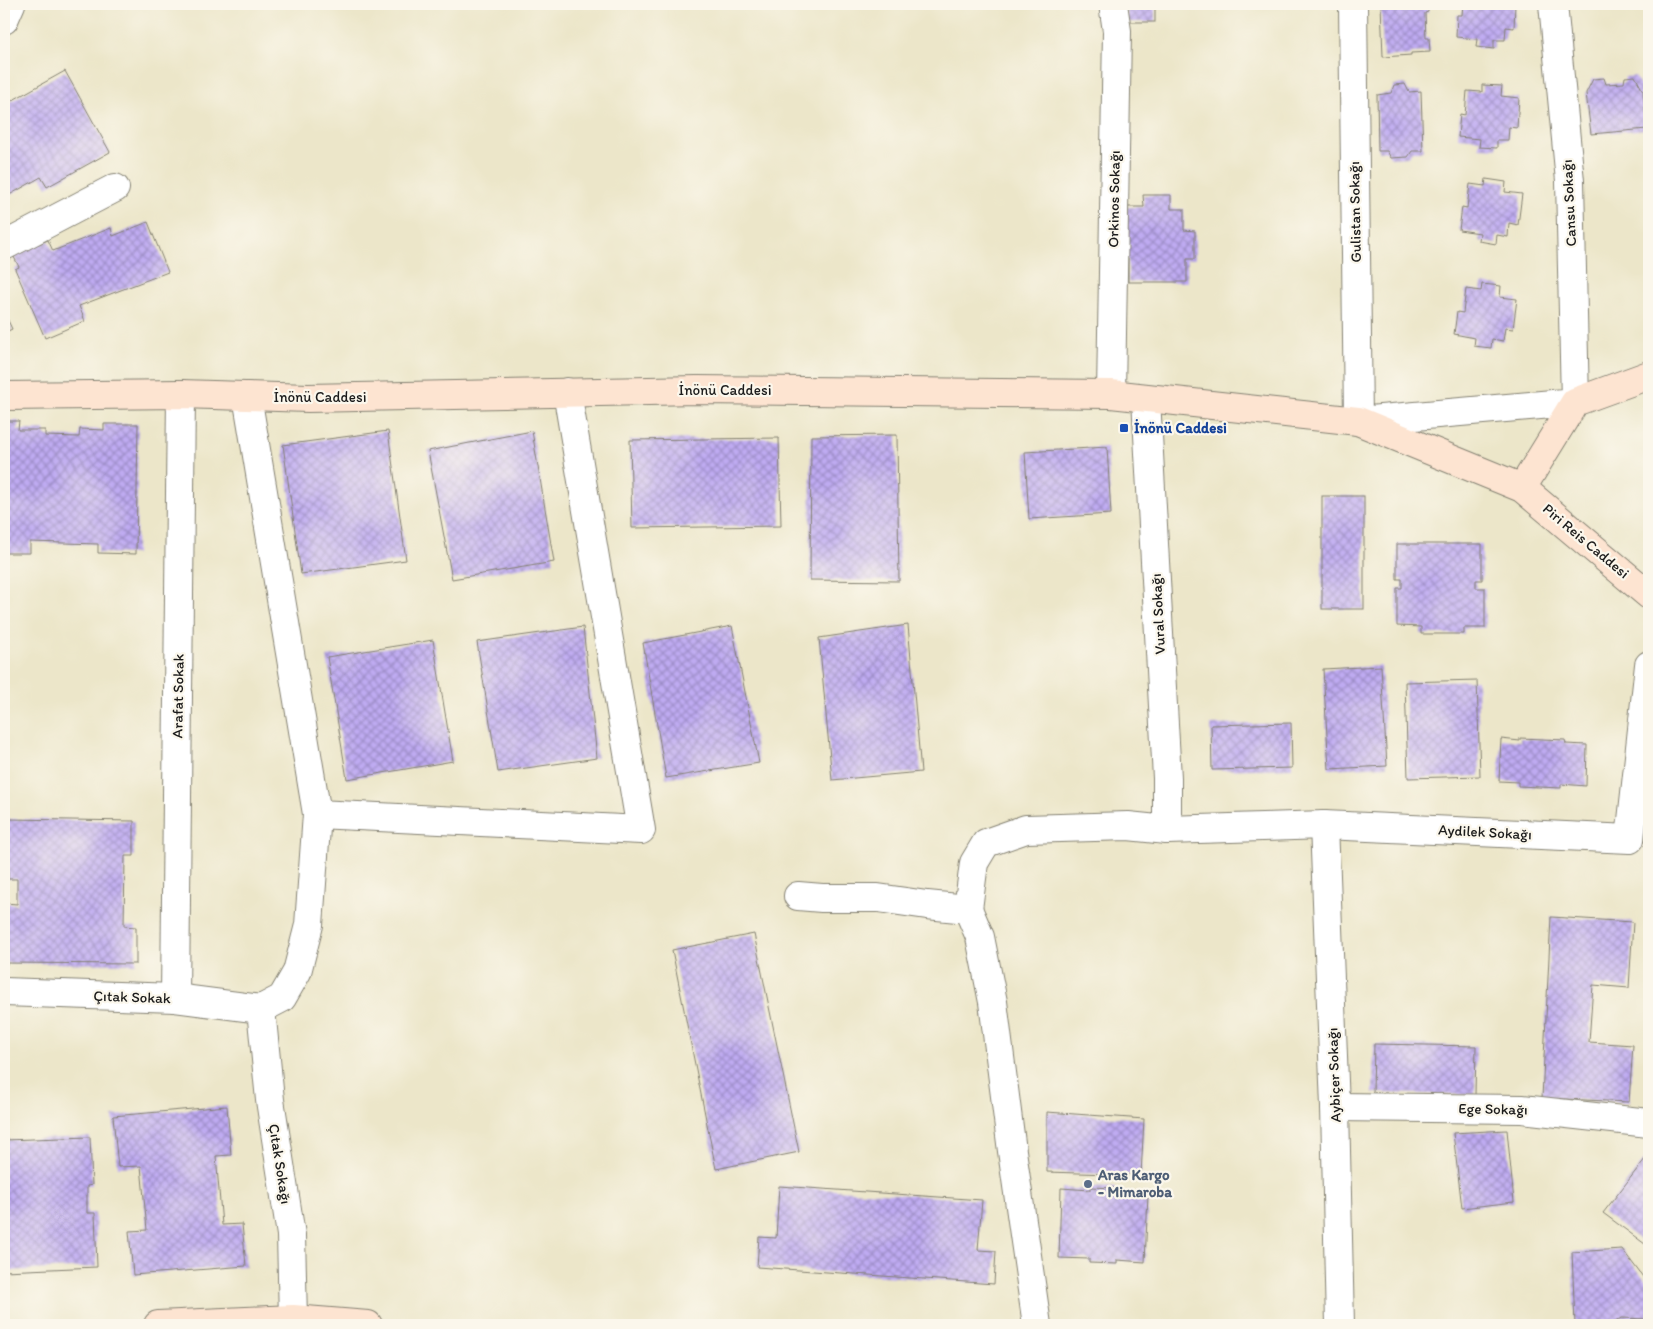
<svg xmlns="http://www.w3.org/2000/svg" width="1653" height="1329" font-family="Itim,sans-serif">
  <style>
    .building { fill: url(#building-cross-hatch) }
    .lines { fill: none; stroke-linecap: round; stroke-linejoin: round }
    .street-casing { stroke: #848172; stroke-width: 30 }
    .secondary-casing { stroke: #848172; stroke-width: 30 }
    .street { stroke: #fff; stroke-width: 28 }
    .secondary { stroke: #fde4d1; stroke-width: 28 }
    .transit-dot { fill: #1a4fb4; stroke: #fbf7ec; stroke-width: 2 }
    .service-dot { fill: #5c6f8a; stroke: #fbf7ec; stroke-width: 2 }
    .labels { text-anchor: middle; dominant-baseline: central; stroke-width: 4.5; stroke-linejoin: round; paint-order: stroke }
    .street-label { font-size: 15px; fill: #1c1c1c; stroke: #fbf7ec }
    .transit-label { font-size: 15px; font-weight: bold; fill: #164399; stroke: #fbf7ec; text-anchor: start }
    .service-label { font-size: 15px; font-weight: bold; fill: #4e5e75; stroke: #fbf7ec; text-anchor: start }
  </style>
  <defs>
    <pattern id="building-cross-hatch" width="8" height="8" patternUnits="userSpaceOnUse" patternTransform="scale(1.25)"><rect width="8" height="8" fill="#bfabf2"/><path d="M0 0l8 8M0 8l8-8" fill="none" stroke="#9a8ac3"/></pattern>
  </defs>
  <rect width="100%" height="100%" fill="#fbf7ec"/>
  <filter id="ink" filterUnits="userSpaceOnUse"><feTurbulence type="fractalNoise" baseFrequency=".02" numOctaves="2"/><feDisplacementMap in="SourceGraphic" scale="10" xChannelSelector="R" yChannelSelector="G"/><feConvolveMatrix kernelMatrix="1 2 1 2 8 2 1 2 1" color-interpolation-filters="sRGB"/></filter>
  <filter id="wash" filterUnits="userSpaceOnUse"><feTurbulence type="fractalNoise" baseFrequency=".0096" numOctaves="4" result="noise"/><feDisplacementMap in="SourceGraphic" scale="20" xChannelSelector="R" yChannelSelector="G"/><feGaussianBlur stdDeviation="1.12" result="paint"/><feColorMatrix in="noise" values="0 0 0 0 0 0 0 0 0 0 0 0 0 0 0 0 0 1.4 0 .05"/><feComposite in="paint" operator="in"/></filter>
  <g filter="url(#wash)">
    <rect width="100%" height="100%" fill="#ece6c9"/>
    <g id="blocks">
      <g class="building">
        <rect x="1127" y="4" width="28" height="18"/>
        <polygon points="1381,4 1428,4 1428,12 1425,13 1426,38 1429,38 1430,52 1411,53 1411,55 1383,57"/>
        <polygon points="1463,4 1515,4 1514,28 1506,27 1505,40 1494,40 1494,49 1476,47 1477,39 1456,37 1457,15 1462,15"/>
        <polygon points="65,71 110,152 47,187 41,177 4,198 4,105"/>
        <polygon points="1635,76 1643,91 1647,129 1591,134 1586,93 1593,79 1604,78 1606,84 1624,83 1625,77"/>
        <polygon points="1405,84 1409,92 1421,91 1423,151 1412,151 1408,157 1391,158 1387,151 1378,151 1377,95 1391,93 1394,85"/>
        <polygon points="1482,85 1502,86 1501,96 1519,98 1517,128 1509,127 1508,140 1497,140 1497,148 1479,147 1480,139 1458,137 1460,114 1465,115 1467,91 1482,92"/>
        <polygon points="1486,179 1506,182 1505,192 1522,194 1518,225 1509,223 1508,237 1497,235 1496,244 1479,241 1480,233 1459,230 1462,207 1467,208 1470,184 1485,186"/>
        <polygon points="1143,195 1171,195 1171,209 1184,209 1184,230 1195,231 1195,259 1187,259 1187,282 1128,282 1128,258 1119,258 1127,207 1144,207"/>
        <polygon points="148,222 168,272 79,306 85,321 45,338 15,269 19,267 13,255 48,240 53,251 111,228 113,236"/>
        <polygon points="1482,284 1501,286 1500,297 1517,299 1513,329 1505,328 1503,341 1492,339 1491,348 1474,346 1475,338 1454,334 1457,312 1463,313 1466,289 1481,291"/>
        <polygon points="4,312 12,329 4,333"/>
        <polygon points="4,421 19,421 18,430 45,430 45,436 79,437 80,429 104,430 104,424 138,424 136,554 98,553 98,544 30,542 30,553 4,553"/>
        <polygon points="388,431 406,560 301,574 283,445"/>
        <polygon points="532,431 554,562 452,579 428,451"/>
        <polygon points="897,435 899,581 810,580 811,436"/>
        <polygon points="779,438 781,526 632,528 630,440"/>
        <polygon points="1107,447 1111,514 1029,519 1025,452"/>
        <rect x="1322" y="496" width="42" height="113"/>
        <polygon points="1397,544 1482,544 1482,580 1476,580 1476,588 1485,588 1485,628 1464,628 1464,634 1421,634 1421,627 1397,626 1397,588 1402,588 1402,579 1397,579"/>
        <polygon points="908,625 921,772 832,780 819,638"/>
        <polygon points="732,626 759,763 666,778 643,643"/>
        <polygon points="583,627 597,758 498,772 477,642"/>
        <polygon points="433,640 453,761 347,779 327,657"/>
        <polygon points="1381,666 1387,766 1329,769 1323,669"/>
        <polygon points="1477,680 1480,776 1408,778 1405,682"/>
        <polygon points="1291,723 1292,768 1212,770 1211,725"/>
        <polygon points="1520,738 1565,740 1566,744 1587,745 1586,786 1561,784 1561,788 1518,786 1518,782 1499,781 1501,739 1520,741"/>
        <polygon points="8,819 134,821 134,856 125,856 124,926 136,927 136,964 5,963 5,903 17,904 17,879 8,879"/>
        <polygon points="1551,917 1633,922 1629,988 1593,985 1589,1042 1633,1045 1629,1102 1542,1098"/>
        <polygon points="754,934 799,1152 716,1169 672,950"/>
        <polygon points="1374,1044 1476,1046 1475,1095 1373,1093"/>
        <polygon points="227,1106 231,1155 216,1156 222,1225 242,1224 246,1266 133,1275 129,1231 147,1230 141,1166 118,1167 113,1116"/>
        <polygon points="1047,1112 1144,1119 1141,1175 1047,1172"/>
        <polygon points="1507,1130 1514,1202 1462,1208 1453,1133"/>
        <polygon points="90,1137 92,1185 87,1186 87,1213 95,1213 97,1267 4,1271 4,1140"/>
        <polygon points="1649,1154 1649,1247 1603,1213"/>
        <polygon points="779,1186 982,1200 978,1250 996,1251 994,1284 757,1267 759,1237 776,1238"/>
        <polygon points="1090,1187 1116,1188 1116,1193 1148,1195 1145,1262 1117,1260 1117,1264 1089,1263 1089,1259 1059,1258 1061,1188 1090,1190"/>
        <polygon points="1622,1249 1649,1285 1649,1319 1621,1318 1611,1325 1575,1325 1572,1252"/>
      </g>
    </g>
  </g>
  <g filter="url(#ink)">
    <use href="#blocks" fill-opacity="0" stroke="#848172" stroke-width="1"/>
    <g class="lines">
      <defs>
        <g id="street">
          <polyline points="1353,4 1358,421 1575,402 1570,181 1553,4"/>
          <polyline points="4,20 11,4"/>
          <polyline points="4,246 115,188"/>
          <polyline points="1111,394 1117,31 1113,4"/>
          <polyline points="247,396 317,814 309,925 297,972 282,998 261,1009"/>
          <polyline points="1146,399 1167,778 1167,830"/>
          <polyline points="317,814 641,830 567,392"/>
          <polyline points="1324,825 1335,1107 1340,1325"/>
          <polyline points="798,896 822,898 878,898 927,905 968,909 980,937 993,1002 1012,1151 1037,1325"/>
          <polyline points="968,909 974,863 986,843 1026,829 1128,826 1167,830 1324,825 1630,839 1649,665"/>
          <polyline points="4,992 175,998 261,1009"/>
          <polyline points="175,998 181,394"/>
          <polyline points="261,1009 270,1100 291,1235 293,1319"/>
          <polyline points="1335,1107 1522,1109 1649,1123"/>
        </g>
        <g id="secondary">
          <polyline points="4,396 181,394 308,398 697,390 1111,394 1358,421 1522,488 1649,595"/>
          <polyline points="1522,488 1575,402 1649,375"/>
          <polyline points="158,1325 293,1319 368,1325"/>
        </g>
      </defs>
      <use href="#street" class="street-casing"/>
      <use href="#secondary" class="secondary-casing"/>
      <use href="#street" class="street"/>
      <use href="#secondary" class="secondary"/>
    </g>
  </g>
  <rect class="transit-dot" x="1119" y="423" width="10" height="10" rx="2.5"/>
  <circle class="service-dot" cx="1088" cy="1184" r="5"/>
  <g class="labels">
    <g class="street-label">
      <text transform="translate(1114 199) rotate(-89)">Orkinos Sokağı</text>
      <text transform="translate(1569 203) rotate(-93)">Cansu Sokağı</text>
      <text transform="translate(1355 212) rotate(-91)">Gulistan Sokağı</text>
      <text x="725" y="390">İnönü Caddesi</text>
      <text x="320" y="397">İnönü Caddesi</text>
      <text transform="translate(1586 541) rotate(40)">Piri Reis Caddesi</text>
      <text transform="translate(1158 614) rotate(-93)">Vural Sokağı</text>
      <text transform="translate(178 696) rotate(-89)">Arafat Sokak</text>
      <text transform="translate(1485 832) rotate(3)">Aydilek Sokağı</text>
      <text transform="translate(132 997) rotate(2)">Çıtak Sokak</text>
      <text transform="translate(1334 1075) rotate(-92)">Aybiçer Sokağı</text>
      <text transform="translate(1493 1109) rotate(1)">Ege Sokağı</text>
      <text transform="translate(280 1164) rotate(81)">Çıtak Sokağı</text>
    </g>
    <g class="transit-label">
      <text x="1134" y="428">İnönü Caddesi</text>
    </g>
    <g class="service-label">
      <text x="1098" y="1175">Aras Kargo<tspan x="1098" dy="17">- Mimaroba</tspan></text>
    </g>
  </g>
  <rect width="1653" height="1329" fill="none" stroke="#fbf7ec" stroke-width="20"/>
</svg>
